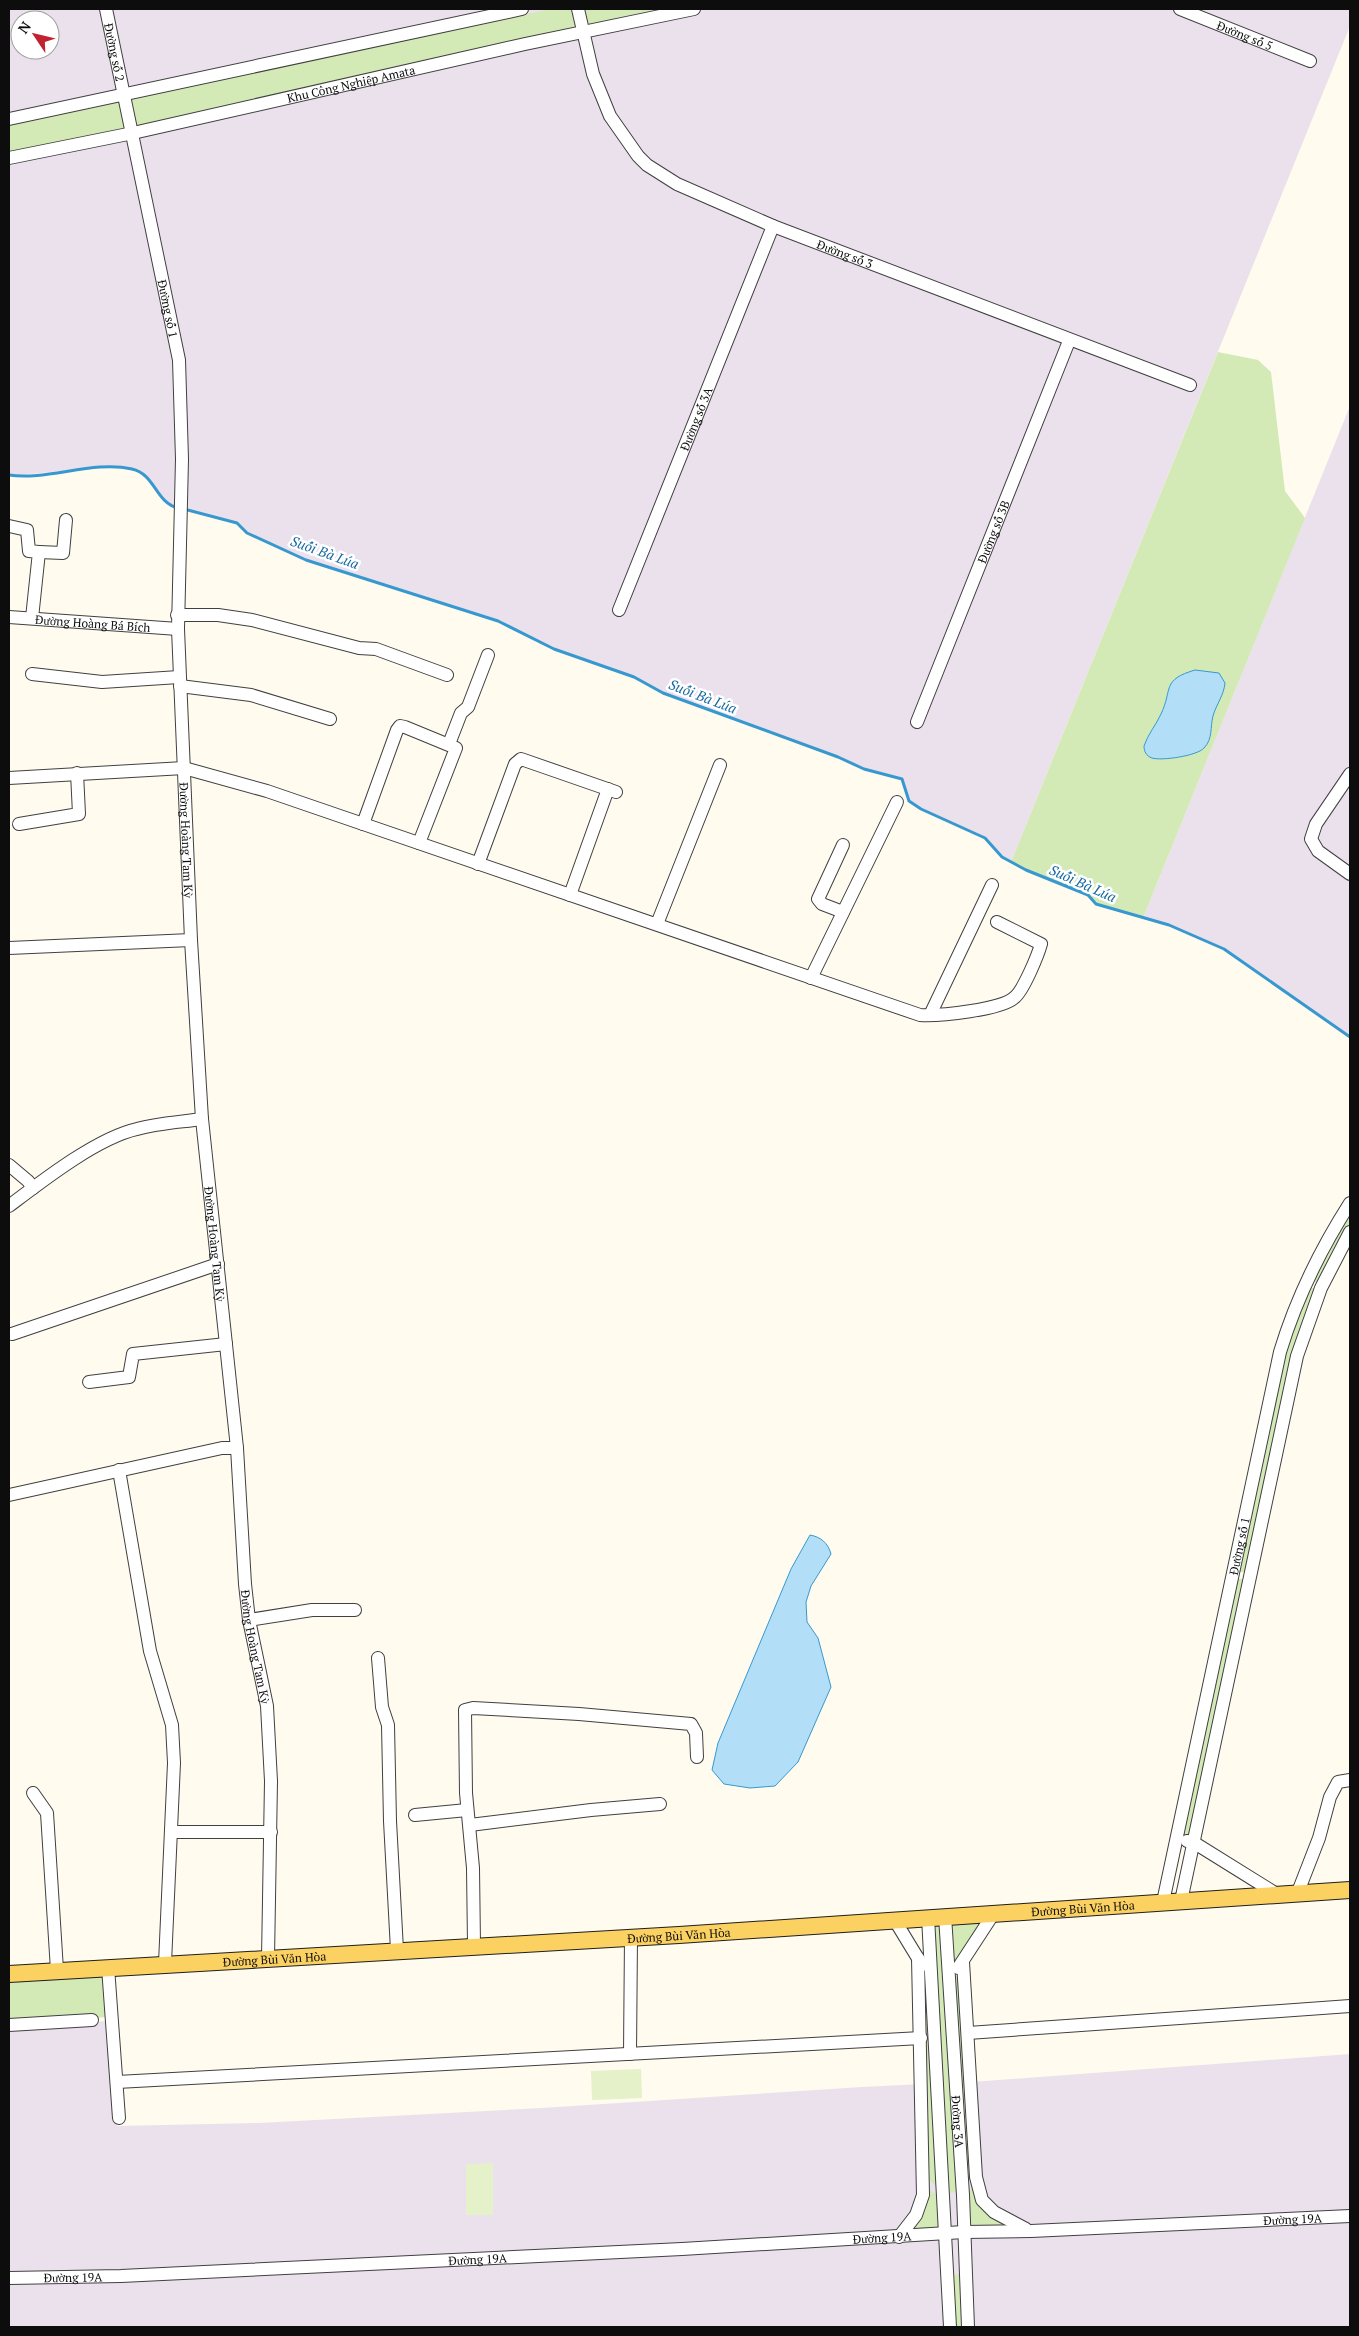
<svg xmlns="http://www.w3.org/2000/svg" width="1359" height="2336" font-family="'PT Serif',serif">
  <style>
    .industrial { fill: #ebe1ec; fill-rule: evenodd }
    .green { fill: #d3eab7 }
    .pitch { fill: #e4f1c9 }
    .water { fill: #b2dff7; stroke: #3798d0 }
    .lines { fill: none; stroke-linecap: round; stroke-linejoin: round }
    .stream { stroke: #3798d0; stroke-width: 3 }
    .minor-casing { stroke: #404040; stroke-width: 14 }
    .major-casing { stroke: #1e1e1e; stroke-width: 18 }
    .minor { stroke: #fff; stroke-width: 12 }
    .major { stroke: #fbd162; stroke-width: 16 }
    .labels { text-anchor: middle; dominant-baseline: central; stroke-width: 5; stroke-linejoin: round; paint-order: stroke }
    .street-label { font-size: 12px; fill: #0d0d0d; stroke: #fff }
    .water-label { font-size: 14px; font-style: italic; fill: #1469a2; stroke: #fff }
  </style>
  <rect width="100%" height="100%" fill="#fffbee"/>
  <g class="industrial">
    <path d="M 9,9 L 1350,9 L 1350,26 L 1011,862 L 1002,857 L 985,838 L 921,809 L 909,801 L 902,779 L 864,769 L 838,757 L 663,693 L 634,677 L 554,649 L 498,621 L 306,560 L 247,533 L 237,523 L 171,506 L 143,472 L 130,468 L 102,467 L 10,476 ZM 20,20 L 50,20 L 50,50 L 20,50 Z"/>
    <polygon points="1350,406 1350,1037 1224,949 1169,925 1143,918"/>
    <polygon points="109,2021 117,2126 259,2123 542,2108 862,2087 985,2081 1350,2054 1350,2327 9,2327 9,2027"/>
  </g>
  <g class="green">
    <polygon points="551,9 575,9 579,28 135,127 128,100 340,52"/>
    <polygon points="581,9 671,9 585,26"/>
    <polygon points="122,101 129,128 9,153 9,124"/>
    <polygon points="1218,352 1258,360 1271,372 1285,491 1305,518 1143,918 1096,904 1088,895 1026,870 1011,862"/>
    <polygon points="1350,1209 1350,1226 1319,1283 1311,1280"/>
    <polygon points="1308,1286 1317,1290 1247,1572 1235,1572 1283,1353"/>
    <polygon points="1234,1579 1246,1579 1190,1838 1179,1836"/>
    <polygon points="984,1919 955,1968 951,1921"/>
    <polygon points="934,1922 940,1922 957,2192 949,2193"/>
    <polygon points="105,1972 108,2017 9,2023 9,1979"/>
    <polygon points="924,1974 927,1979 938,2188 928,2179"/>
    <polygon points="958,1974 971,2179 967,2184 955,1978"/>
    <polygon points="973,2186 989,2215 1010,2228 970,2232 968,2193"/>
    <polygon points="928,2188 938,2196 940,2234 908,2235"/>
    <polygon points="960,2274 962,2327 955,2327 953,2275"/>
  </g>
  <g class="pitch">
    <polygon points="641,2069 642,2098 592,2100 591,2071"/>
    <polygon points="493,2163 493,2215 466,2215 466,2164"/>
  </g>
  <g class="water">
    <path d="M 1195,670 L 1219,673 L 1225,683 C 1224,695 1216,705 1213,716 C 1210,727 1213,739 1204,748 C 1197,756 1161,761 1152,758 C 1146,756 1144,751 1144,746 C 1148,734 1156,725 1161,714 C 1173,689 1161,680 1195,670 Z"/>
    <path d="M 810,1535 C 821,1537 828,1543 831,1554 L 811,1586 L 806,1602 L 807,1622 L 818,1638 L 831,1687 L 798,1762 L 775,1786 L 750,1788 L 724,1784 L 712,1770 L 718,1743 L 791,1569 Z"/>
  </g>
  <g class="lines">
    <g class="stream">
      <path d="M 9,475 C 47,481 93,460 132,469 C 155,474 156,503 178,508"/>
      <polyline points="184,509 237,523 247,533 306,560 498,621 554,649 634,677 663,693 838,757 864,769 902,779 909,801 921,809 985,838 1002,857 1026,870 1088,895 1096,904 1169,925 1224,949 1350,1037"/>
    </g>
    <defs>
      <g id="minor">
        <path id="s1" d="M 106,9 L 179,360 L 182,459 L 178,629 L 191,940 L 202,1119 L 237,1448 L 245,1584 L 249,1620 L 267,1706 L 271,1781 L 268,1958"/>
        <path id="s2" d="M 578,9 L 593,74 L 610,116 L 638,156 L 647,165 L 677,184 L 773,226 L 1190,385"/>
        <path id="s3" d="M 1180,9 L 1310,61"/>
        <polyline points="9,119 522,9"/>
        <path id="s4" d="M 9,158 L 133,133 L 525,44 L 694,9"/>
        <polyline points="9,526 27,530 29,551 39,552 32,618"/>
        <polyline points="39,552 63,553 66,520"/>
        <path id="s5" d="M 619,610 L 773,226"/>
        <polyline points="177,615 218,615 252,620 359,648 376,649 447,675"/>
        <path id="s6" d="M 9,617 L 178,629"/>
        <polyline points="32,674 102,682 179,677"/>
        <polyline points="180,686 251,695 330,719"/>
        <path id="s7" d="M 917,722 L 1069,341"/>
        <polyline points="449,744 461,713 468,707 488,655"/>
        <polyline points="1350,774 1316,824 1311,839 1318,851 1350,874"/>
        <path d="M 9,778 L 184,768 L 267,791 L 920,1015 C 939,1016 1002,1010 1015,997 C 1024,989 1038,955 1041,944 L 997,922"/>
        <polyline points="19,824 79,814 77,773"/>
        <polyline points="363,824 397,730 400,726 405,727 456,748 419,843"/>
        <polyline points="843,845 818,899 822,904 843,912"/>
        <polyline points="478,864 515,764 521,759 616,792"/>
        <polyline points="570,895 608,789"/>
        <polyline points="657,924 720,765"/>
        <polyline points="9,948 191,940"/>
        <polyline points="811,978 897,802"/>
        <polyline points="930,1015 992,885"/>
        <polyline points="9,1165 28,1181 33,1188"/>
        <path d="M 9,1206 C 42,1181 97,1138 137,1129 C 158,1123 181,1122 202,1119"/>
        <polyline points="12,1334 218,1264"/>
        <polyline points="89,1382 129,1377 133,1354 226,1344"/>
        <polyline points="119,1470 150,1651 172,1725 174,1763 165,1963"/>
        <polyline points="9,1495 222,1448 237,1448"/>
        <polyline points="249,1620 312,1610 355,1610"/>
        <polyline points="378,1658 382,1707 388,1725 390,1821 397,1950"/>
        <polyline points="33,1793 47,1813 57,1970"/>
        <polyline points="415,1815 467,1810"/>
        <polyline points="470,1825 591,1810 660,1804"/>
        <polyline points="171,1832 271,1832"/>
        <polyline points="1187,1841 1193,1842 1275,1893"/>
        <polyline points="1298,1892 1319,1838 1330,1797 1338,1782 1350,1780"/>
        <polyline points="1181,1901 1297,1356 1321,1288 1350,1232"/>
        <path id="s8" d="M 1163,1902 L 1280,1352 C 1296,1299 1320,1250 1350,1203"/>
        <path id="s9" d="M 945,1916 L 963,2195 L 968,2327"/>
        <polyline points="928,1917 950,2327"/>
        <polyline points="894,1919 922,1965"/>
        <polyline points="474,1945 473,1868 466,1793 465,1710 473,1708 579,1714 691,1724 696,1733 697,1757"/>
        <polyline points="963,1962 976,2177 982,2200 994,2212 1026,2229"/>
        <polyline points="108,1967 119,2118"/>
        <polyline points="958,1968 994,1913"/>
        <polyline points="9,2025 92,2020"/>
        <polyline points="968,2033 1350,2006"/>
        <polyline points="630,2054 631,1937"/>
        <polyline points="117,2082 921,2038"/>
        <polyline points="899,2237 916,2215 923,2195 918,1958"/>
        <path id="s10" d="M 9,2278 L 121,2276 L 682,2249 L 964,2232 L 1031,2231 L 1350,2216"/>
      </g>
      <g id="major">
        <path id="s11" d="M 9,1974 L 679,1935 L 1350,1890"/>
      </g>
    </defs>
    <use href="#minor" class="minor-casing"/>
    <use href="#major" class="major-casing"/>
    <use href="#minor" class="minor"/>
    <use href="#major" class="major"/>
  </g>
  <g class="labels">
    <g class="street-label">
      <text stroke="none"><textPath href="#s3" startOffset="70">Đường số 5</textPath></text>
      <text stroke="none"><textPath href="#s1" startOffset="44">Đường số 2</textPath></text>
      <text stroke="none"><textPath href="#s4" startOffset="350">Khu Công Nghiệp Amata</textPath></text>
      <text stroke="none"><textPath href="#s2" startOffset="391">Đường số 3</textPath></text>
      <text stroke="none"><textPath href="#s1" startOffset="306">Đường số 1</textPath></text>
      <text stroke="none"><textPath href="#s5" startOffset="206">Đường số 3A</textPath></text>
      <text stroke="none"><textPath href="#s7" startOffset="205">Đường số 3B</textPath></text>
      <text stroke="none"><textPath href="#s6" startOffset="84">Đường Hoàng Bá Bích</textPath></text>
      <text stroke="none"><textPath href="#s1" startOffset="839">Đường Hoàng Tam Kỳ</textPath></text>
      <text stroke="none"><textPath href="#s1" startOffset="1244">Đường Hoàng Tam Kỳ</textPath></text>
      <text stroke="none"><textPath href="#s8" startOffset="364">Đường số 1</textPath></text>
      <text stroke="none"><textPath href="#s1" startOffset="1649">Đường Hoàng Tam Kỳ</textPath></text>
      <text stroke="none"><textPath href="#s11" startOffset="1076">Đường Bùi Văn Hòa</textPath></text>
      <text stroke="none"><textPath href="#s11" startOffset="671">Đường Bùi Văn Hòa</textPath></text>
      <text stroke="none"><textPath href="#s11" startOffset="266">Đường Bùi Văn Hòa</textPath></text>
      <text stroke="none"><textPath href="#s9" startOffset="206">Đường 3A</textPath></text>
      <text stroke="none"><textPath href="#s10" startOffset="1285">Đường 19A</textPath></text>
      <text stroke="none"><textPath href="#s10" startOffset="874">Đường 19A</textPath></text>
      <text stroke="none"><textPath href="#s10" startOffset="469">Đường 19A</textPath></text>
      <text stroke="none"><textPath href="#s10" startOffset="64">Đường 19A</textPath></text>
    </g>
    <g class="water-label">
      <text transform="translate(325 552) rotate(20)">Suối Bà Lúa</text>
      <text transform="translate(703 696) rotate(21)">Suối Bà Lúa</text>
      <text transform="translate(1083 883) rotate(24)">Suối Bà Lúa</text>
    </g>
  </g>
  <rect width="1359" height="2336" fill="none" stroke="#0d0d0d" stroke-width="20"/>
  <g transform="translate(35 35) rotate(305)"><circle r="24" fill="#ffffff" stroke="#9e9e9e"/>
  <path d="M0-4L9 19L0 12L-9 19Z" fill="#c0232f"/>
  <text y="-8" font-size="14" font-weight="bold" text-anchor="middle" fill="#0d0d0d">N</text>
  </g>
</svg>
